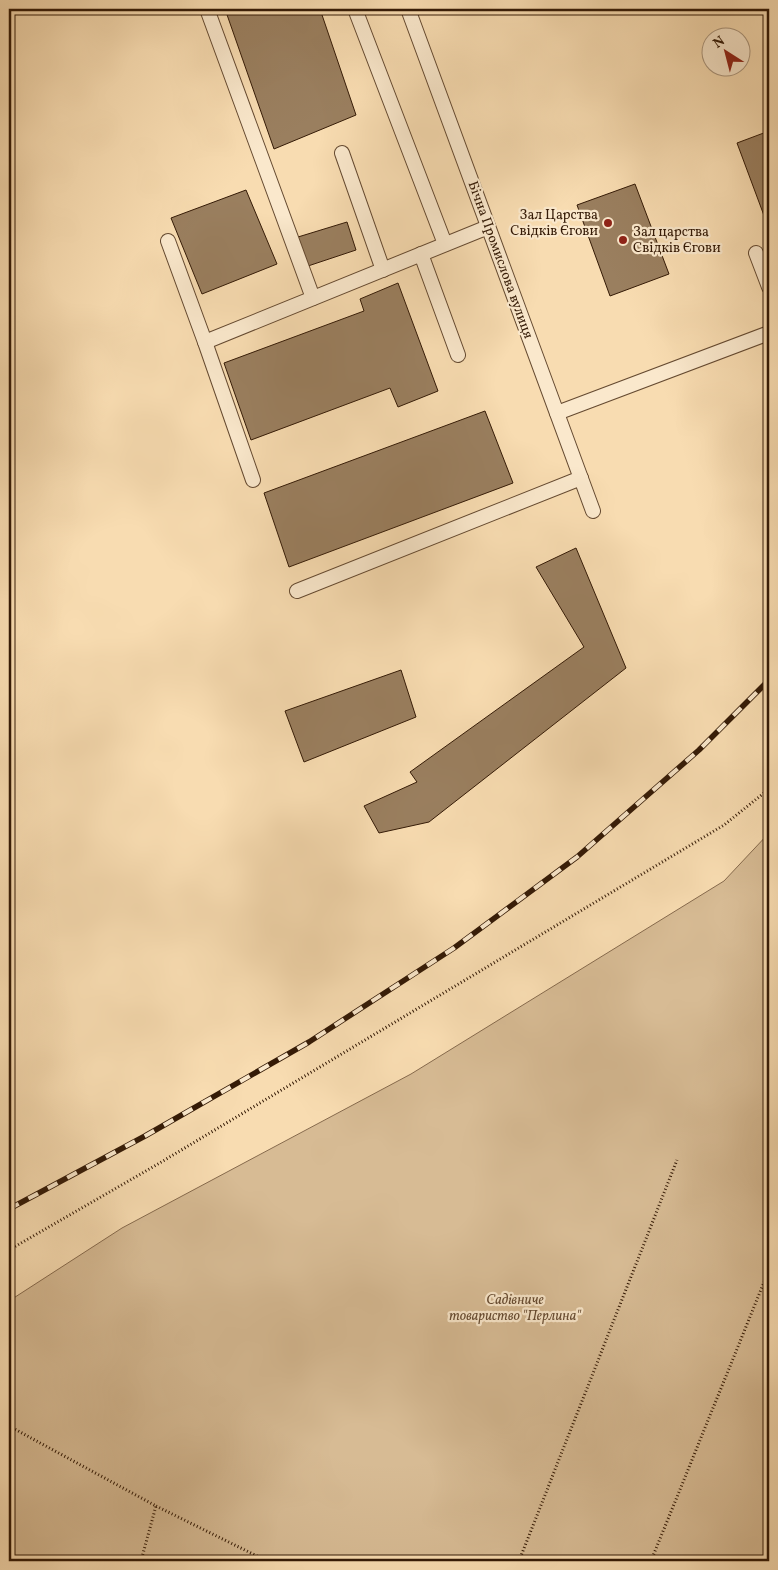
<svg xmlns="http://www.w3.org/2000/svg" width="778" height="1570" font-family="Vollkorn,serif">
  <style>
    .green { fill: #d7bb94; stroke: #866a4d }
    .building { fill: #9a7f5f; stroke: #341a06 }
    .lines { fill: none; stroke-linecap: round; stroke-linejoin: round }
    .lane-casing { stroke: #654a31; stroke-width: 16 }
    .path { stroke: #341a06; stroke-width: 3; stroke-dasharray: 1 2.5; stroke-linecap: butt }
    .lane { stroke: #fae8cc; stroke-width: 14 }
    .rail-casing { stroke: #341a06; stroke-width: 5.5 }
    .rail { stroke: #fae8cc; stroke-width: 4; stroke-dasharray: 11; stroke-linecap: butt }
    .poi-dot { fill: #8f2418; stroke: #fae8cc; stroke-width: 2 }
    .labels { text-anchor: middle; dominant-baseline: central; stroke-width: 4.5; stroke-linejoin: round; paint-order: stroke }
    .poi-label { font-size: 14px; fill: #341a06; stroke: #fae8cc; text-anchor: end }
    .street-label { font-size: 14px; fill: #341a06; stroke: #fae8cc }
    .park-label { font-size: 14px; font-style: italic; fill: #654a31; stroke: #fae8cc }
  </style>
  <rect width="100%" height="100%" fill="#f8dcb1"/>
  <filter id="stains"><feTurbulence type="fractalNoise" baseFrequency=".004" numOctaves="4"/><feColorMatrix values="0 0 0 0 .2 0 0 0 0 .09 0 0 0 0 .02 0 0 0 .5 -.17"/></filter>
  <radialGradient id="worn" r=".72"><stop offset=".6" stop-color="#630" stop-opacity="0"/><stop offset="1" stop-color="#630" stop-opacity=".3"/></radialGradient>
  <polygon class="green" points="769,833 769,1561 9,1561 9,1301 122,1228 411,1074 724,881"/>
  <g class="building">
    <polygon points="225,9 320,9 356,115 274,149"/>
    <polygon points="769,131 769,229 737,143"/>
    <polygon points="635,184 669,274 610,296 577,205"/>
    <polygon points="246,190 277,264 202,294 171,218"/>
    <polygon points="347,222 356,250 308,266 298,237"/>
    <polygon points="398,283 438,391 398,407 390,388 251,440 224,363 364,311 360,299"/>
    <polygon points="485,411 513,483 289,567 264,493"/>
    <polygon points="576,548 626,668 429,822 379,833 364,806 417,782 410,772 584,647 536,567"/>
    <polygon points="401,670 416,717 304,762 285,711"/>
  </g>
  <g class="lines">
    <defs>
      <g id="lane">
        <polyline points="207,9 313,298"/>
        <polyline points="355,9 445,244"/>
        <polyline points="408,9 593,511"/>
        <polyline points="342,153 383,270"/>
        <polyline points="168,241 205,342"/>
        <polyline points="756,253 769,287"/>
        <polyline points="421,254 458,355"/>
        <polyline points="557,413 769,333"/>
        <polyline points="253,480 205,342 488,227"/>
        <polyline points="297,591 581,478"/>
      </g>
    </defs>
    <use href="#lane" class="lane-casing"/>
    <g class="path">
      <polyline points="9,1250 158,1164 724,825 769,789"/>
      <polyline points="9,1426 156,1506 141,1561"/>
      <polyline points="156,1506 267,1561"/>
      <polyline points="519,1561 677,1160"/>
      <polyline points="651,1561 769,1270"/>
    </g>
    <use href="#lane" class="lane"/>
    <defs>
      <polyline id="rail" points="9,1209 145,1136 309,1042 454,948 577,857 699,750 769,680"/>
    </defs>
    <use href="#rail" class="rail-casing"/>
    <use href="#rail" class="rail"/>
  </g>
  <g class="poi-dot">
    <circle cx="608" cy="223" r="5"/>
    <circle cx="623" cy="240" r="5"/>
  </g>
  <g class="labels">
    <g class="poi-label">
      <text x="598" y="215">Зал Царства<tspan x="598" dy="16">Свідків Єгови</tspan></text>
      <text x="633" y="232" text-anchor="start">Зал царства<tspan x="633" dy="16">Свідків Єгови</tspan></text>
    </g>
    <g class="street-label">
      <text transform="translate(500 260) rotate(70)">Бічна Промислова вулиця</text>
    </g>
    <g class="park-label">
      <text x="515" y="1300">Садівниче<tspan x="515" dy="16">товариство "Перлина"</tspan></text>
    </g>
  </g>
  <rect width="778" height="1570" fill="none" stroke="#f8dcb1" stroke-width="30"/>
  <rect x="10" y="10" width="758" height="1550" fill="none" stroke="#341a06" stroke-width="2.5"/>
  <rect x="15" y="15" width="748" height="1540" fill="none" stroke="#341a06"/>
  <g transform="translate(726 52) rotate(324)"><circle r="24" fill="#fae8cc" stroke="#ab967d"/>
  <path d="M0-4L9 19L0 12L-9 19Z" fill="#8f2418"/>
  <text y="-8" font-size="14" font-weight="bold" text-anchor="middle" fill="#341a06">N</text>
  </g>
  <rect width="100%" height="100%" filter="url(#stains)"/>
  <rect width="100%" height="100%" fill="url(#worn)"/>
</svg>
